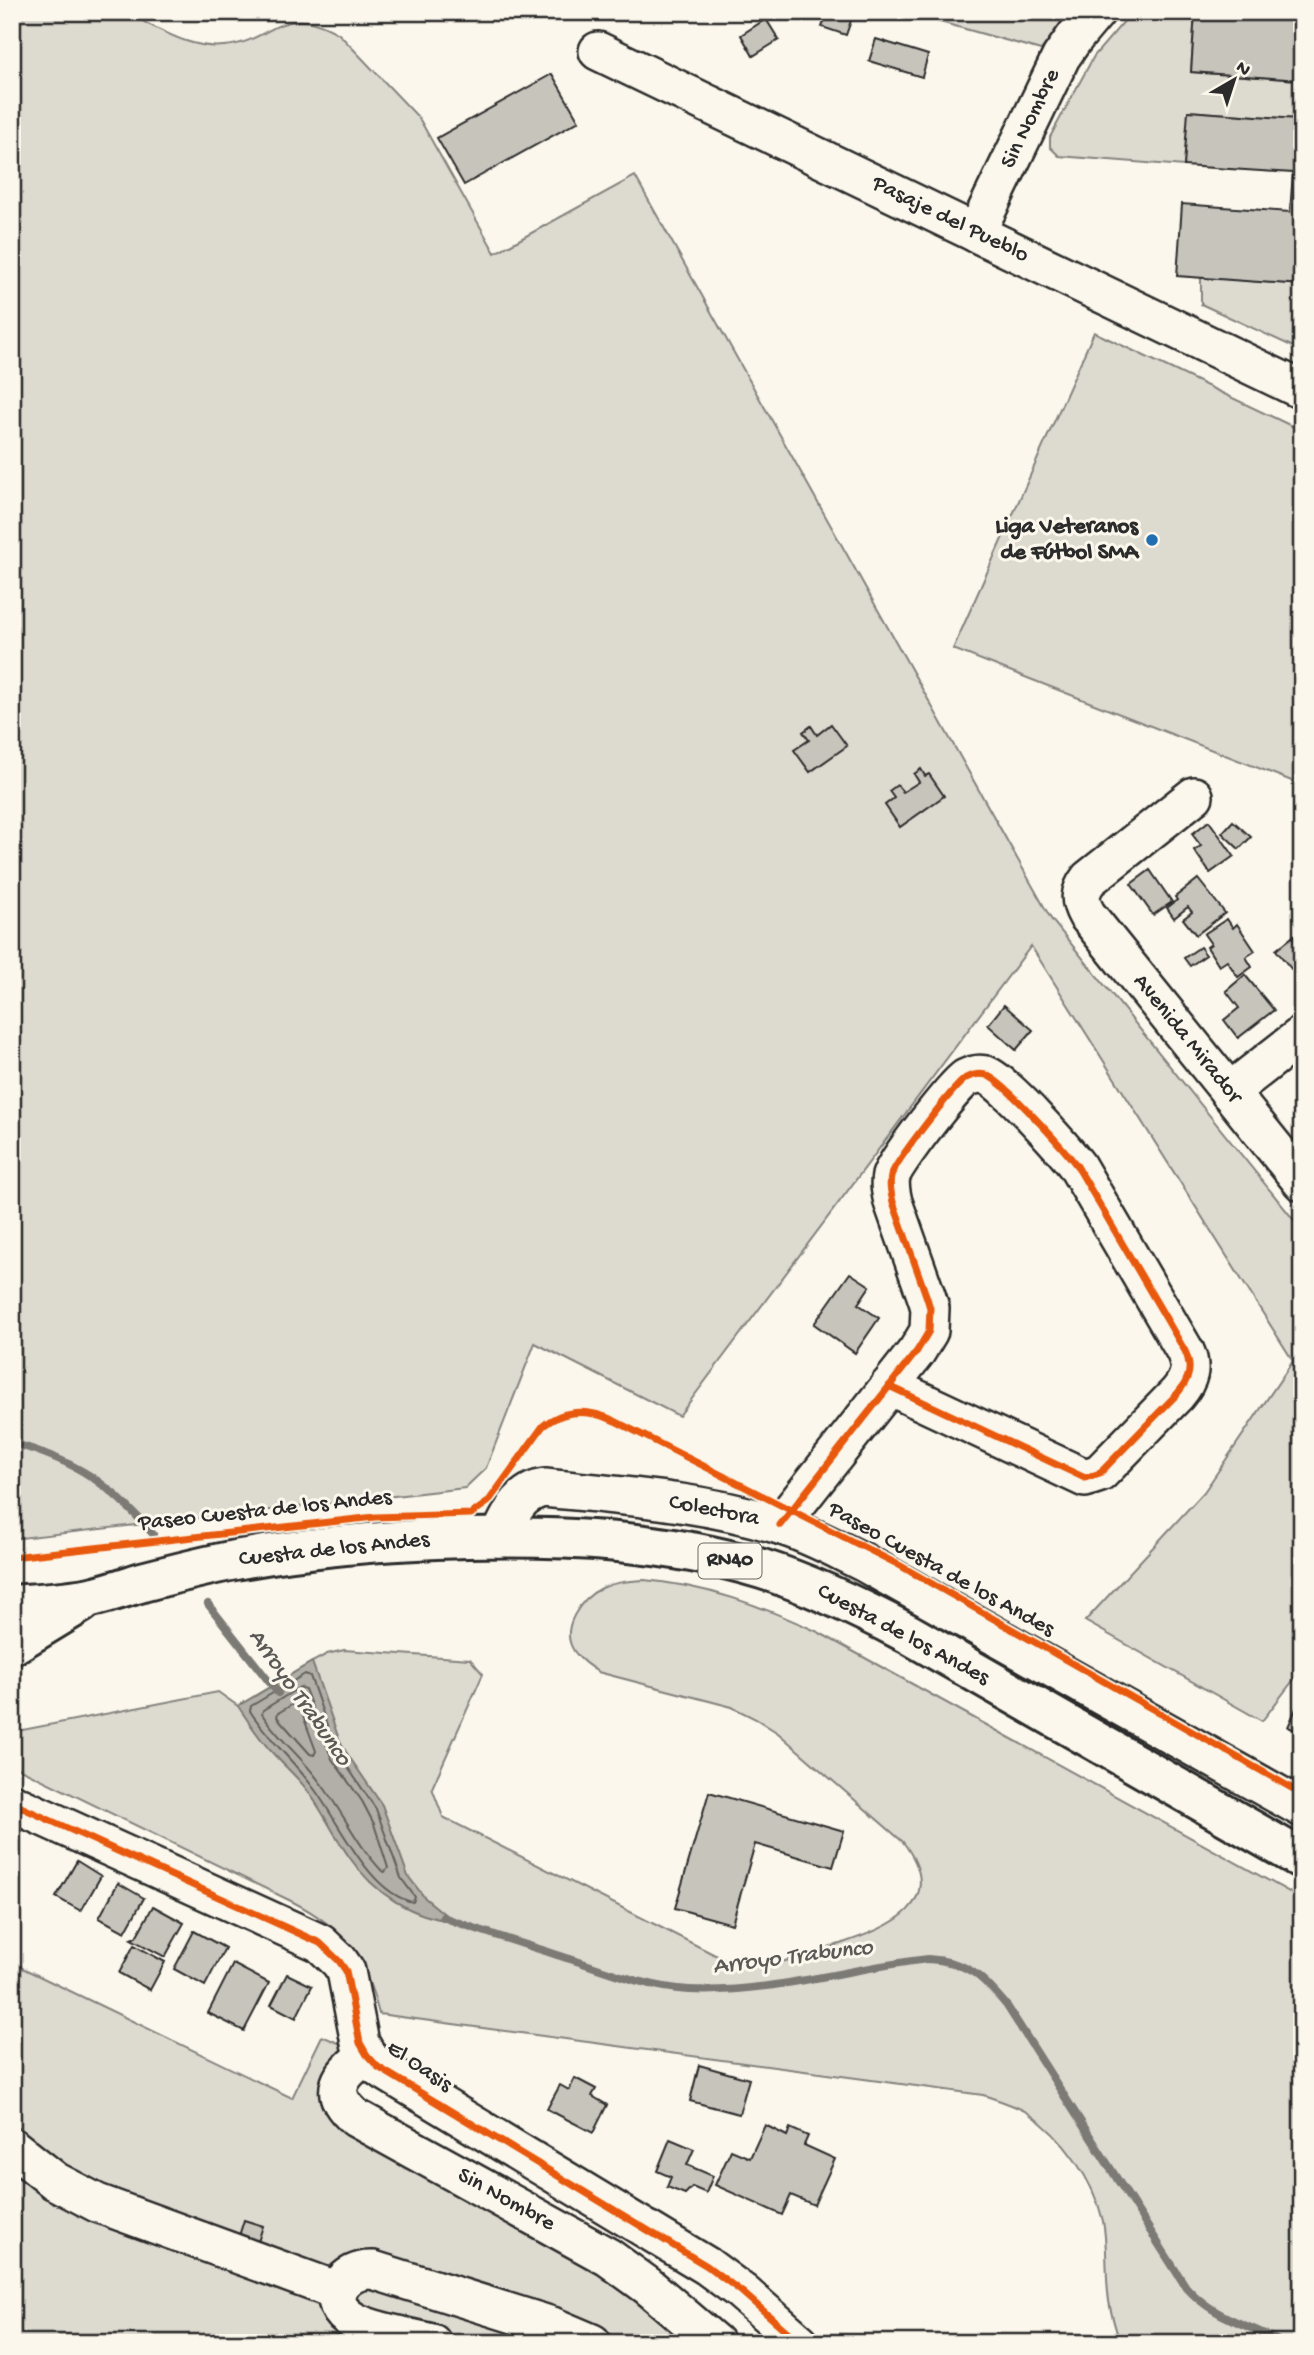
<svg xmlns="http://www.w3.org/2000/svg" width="1314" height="2355" font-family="'Gochi Hand',sans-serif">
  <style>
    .green { fill: #dddad0; stroke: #84827e; stroke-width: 2 }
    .water { fill: #b1afa7; stroke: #7b7a75; stroke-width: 2 }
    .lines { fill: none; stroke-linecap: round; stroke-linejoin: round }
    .shore { stroke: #61605d; stroke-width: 2 }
    .stream { stroke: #7b7a75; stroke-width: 8 }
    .building { fill: #c7c4bc; stroke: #2b2b2b; stroke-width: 2 }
    .minor-casing { stroke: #2b2b2b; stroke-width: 42 }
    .major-casing { stroke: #2b2b2b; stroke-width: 44 }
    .minor { stroke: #fbf7ec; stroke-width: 37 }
    .major { stroke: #fbf7ec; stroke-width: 38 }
    .cycleway-casing { stroke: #fbf7ec; stroke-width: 11 }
    .cycleway { stroke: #e8590c; stroke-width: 7 }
    .poi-dot { fill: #1f6fb2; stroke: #fbf7ec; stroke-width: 2.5 }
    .labels { text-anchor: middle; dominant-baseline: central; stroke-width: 6; stroke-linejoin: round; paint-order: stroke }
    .shield { fill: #fbf7ec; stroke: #696865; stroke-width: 2 }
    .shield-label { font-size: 21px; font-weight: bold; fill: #2b2b2b }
    .street-label { font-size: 23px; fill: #2b2b2b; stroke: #fbf7ec }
    .poi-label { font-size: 23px; font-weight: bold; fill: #2b2b2b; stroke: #fbf7ec; text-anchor: end }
    .water-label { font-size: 24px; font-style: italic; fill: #5a5956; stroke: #fbf7ec }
  </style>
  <rect width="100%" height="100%" fill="#fbf7ec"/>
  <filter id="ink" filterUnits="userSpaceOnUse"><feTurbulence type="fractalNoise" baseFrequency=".0143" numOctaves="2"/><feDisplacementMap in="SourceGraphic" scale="14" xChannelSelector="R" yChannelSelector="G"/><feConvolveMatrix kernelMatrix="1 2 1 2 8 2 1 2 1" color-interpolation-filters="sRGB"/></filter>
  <g filter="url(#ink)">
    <g class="green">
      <path d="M 12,12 C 39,12 66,12 92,12 C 102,12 115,10 125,12 C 132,14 141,20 148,24 C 172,36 197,49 224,46 C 274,42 280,0 339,34 L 419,118 L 495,253 L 635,176 L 1051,919 L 1302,1230 L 1302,1669 L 1262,1721 L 1085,1621 L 1204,1492 L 1293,1361 L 1031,946 L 679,1416 L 535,1343 L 486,1468 L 465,1488 L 12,1539 Z"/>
      <polygon points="904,12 1071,12 1041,50"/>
      <polygon points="1132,12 1195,12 1191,72 1299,80 1297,119 1189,111 1184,166 1059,156 1050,147 1050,137 1094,56"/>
      <polygon points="1201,277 1302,285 1302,351 1201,304"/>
      <polygon points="1094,332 1302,431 1302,785 953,649"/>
      <path d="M 644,1580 C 706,1585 762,1606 818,1632 L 1302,1899 L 1302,2343 L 1120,2343 C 1116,2329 1111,2315 1109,2301 C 1105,2275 1108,2248 1103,2221 C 1093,2179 1063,2137 1028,2113 C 1015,2105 998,2100 983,2095 L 379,2014 C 365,1958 344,1928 293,1902 L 12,1765 L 12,1732 L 218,1692 L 238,1706 L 312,1662 L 327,1654 L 344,1650 L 470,1659 L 483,1674 L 432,1788 L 443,1817 L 729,1962 C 772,1969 800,1958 840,1944 C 890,1927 950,1904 903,1842 L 778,1733 L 756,1719 L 732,1707 L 598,1672 C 589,1666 580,1660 574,1651 C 559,1628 581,1598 602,1588 C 615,1582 629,1581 644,1580 Z"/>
      <polygon points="12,1963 292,2098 322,2036 367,2055 339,2086 715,2343 12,2343"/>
    </g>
    <path class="water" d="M 312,1662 L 339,1739 L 346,1752 L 382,1805 L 408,1876 L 425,1898 L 453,1921 C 411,1917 374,1893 350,1858 C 334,1836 323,1811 307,1790 C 296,1775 282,1764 270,1750 C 258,1737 248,1721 238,1706 Z"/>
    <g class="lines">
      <g class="shore">
        <path d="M 305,1674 L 310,1676 L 333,1742 L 340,1756 L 376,1809 L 401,1878 L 415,1897 L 413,1902 C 368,1893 338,1819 312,1786 C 292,1759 268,1739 250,1711 L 251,1706 Z"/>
        <path d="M 300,1687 L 305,1689 L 332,1759 L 362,1801 L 374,1824 L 388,1868 L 385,1872 L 382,1871 C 356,1844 342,1810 319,1781 C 302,1757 278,1739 262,1714 L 263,1710 Z"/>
        <polygon points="295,1703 299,1705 316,1751 314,1755 310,1754 277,1717 278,1713"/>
      </g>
      <g class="stream">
        <path d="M 12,1443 C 77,1461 109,1483 153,1534"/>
        <polyline points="208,1604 278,1693"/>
        <path d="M 443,1917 C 485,1933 528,1945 570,1959 C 608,1971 649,1988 689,1990 C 769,1994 849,1968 928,1959 C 967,1961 982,1976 1007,2006 L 1186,2287 C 1216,2320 1245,2322 1282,2343"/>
      </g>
    </g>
    <g class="building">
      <polygon points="828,12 854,12 846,35 822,27"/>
      <polygon points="1195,12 1302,12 1302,285 1177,276 1182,204 1290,212 1293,173 1184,166 1188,111 1297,119 1299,80 1191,72"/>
      <polygon points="766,19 779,40 753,56 741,35"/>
      <polygon points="876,39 928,55 922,77 869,61"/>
      <polygon points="552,74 579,121 464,185 437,138"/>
      <polygon points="831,724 847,746 810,772 794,750 809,740 803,732 811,726 817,735"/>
      <polygon points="921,769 925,776 929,774 944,796 900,827 885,805 894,798 889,791 897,785 903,792 919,782 914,774"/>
      <polygon points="1209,821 1234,856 1210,873 1194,850 1201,846 1192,834"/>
      <polygon points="1233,821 1251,837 1239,849 1222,833"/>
      <polygon points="1150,870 1172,902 1153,915 1131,884"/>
      <polygon points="1198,879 1225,913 1196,935 1183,919 1192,912 1188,907 1174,918 1167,908 1177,900 1175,897"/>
      <polygon points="1227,919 1233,928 1237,924 1255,951 1246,957 1252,967 1238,977 1227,961 1219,966 1207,947 1211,944 1204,934"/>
      <polygon points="1302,929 1302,971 1296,975 1276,950"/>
      <polygon points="1200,947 1206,955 1190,966 1184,958"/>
      <polygon points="1245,975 1274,1010 1238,1038 1224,1020 1239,1008 1226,991"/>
      <polygon points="1004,1005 1033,1030 1016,1050 988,1025"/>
      <polygon points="850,1273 870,1286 858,1304 879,1318 855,1353 814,1324"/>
      <polygon points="1301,1697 1302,1697 1302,1733 1288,1727"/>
      <polygon points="709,1792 844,1831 833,1867 755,1844 732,1924 675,1908"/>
      <polygon points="77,1861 101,1876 81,1911 56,1897"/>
      <polygon points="118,1883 144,1898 125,1932 99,1918"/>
      <polygon points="153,1906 184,1923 165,1957 131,1939 136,1937"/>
      <polygon points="194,1931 225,1948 205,1986 174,1969"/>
      <polygon points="134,1945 165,1962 150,1990 119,1973"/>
      <polygon points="233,1964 269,1983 244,2031 208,2013"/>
      <polygon points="287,1974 312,1986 296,2018 271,2005"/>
      <polygon points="699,2065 749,2079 739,2114 690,2101"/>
      <polygon points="575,2078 596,2089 592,2096 607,2105 593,2133 547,2109 560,2085 569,2090"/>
      <polygon points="765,2125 787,2136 790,2128 808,2136 804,2145 835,2159 814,2205 791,2195 782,2215 715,2185 731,2150 750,2158"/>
      <polygon points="670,2139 694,2149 687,2165 713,2176 706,2193 692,2187 685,2194 667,2187 671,2177 657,2171"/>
      <polygon points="244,2220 263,2226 258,2242 239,2236"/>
    </g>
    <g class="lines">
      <defs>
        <g id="minor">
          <polyline points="598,51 1302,390"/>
          <polyline points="976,233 1061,57 1075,37 1096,12"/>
          <path d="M 1194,796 L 1089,879 C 1079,892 1079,901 1087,915 L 1302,1182"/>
          <polyline points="1229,1092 1302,1035"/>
          <path d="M 780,1525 L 917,1351 L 929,1331 L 930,1308 L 927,1298 L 893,1202 C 891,1193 889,1185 891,1176 C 895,1162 953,1087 966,1078 C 972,1075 979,1073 986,1075 C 1004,1081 1064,1149 1077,1166 L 1185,1351 C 1193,1368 1189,1380 1177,1394 L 1100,1473 L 1085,1478 L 889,1386"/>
          <path d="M 499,1538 C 510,1516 518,1492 545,1488 C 623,1496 704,1501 779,1525 C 809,1534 836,1549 863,1562 L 1302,1808"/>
          <polyline points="12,1803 320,1943 339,1961 346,1971 360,2043 367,2055 378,2067 707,2266 742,2292 800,2343"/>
          <path d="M 367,2055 C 340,2074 325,2092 356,2118 L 608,2257 L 648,2286 L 715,2343"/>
          <polyline points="12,2147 55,2181 97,2203 338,2291"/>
          <path d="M 432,2343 C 411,2337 366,2331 349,2318 C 322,2298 345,2268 373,2270 L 552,2326 L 592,2343"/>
        </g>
        <g id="major">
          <path d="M 12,1605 C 38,1603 66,1602 91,1597 C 109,1593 126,1587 142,1582 C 173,1574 204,1566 235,1560 C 312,1546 390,1540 467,1538 C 567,1536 666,1540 762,1569 C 813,1585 860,1608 907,1633 L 1302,1859"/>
          <polyline points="12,1645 81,1603"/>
        </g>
      </defs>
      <use href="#minor" class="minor-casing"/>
      <use href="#major" class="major-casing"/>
      <use href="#minor" class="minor"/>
      <use href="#major" class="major"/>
      <defs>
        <g id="cycleway">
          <path d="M 780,1525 L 917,1351 L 929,1331 L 930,1308 L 927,1298 L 893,1202 C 891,1193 889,1185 891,1176 C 895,1162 953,1087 966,1078 C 972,1075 979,1073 986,1075 C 1004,1081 1064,1149 1077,1166 L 1185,1351 C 1193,1368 1189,1380 1177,1394 L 1100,1473 L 1085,1478 L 889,1386"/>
          <path d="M 12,1557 L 375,1517 L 471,1514 L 488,1502 L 543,1426 C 565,1408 589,1409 615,1421 L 899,1565 L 1302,1794"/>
          <polyline points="12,1803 320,1943 339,1961 346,1971 360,2043 367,2055 378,2067 707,2266 742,2292 800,2343"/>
        </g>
      </defs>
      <use href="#cycleway" class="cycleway-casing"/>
      <use href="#cycleway" class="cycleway"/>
    </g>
  </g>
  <circle class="poi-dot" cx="1152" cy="540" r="7"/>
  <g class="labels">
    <rect class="shield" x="698.5" y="1543.5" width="63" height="35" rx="5"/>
    <g class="shield-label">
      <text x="730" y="1561">RN40</text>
    </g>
    <g class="street-label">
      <text transform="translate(1031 119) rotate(-64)">Sin Nombre</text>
      <text transform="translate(950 220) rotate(26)">Pasaje del Pueblo</text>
      <text transform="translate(1187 1039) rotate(51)">Avenida Mirador</text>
      <text transform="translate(265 1511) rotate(-6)">Paseo Cuesta de los Andes</text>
      <text transform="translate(714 1511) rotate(11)">Colectora</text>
      <text transform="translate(334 1550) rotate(-6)">Cuesta de los Andes</text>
      <text transform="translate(941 1570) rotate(29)">Paseo Cuesta de los Andes</text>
      <text transform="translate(903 1635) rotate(28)">Cuesta de los Andes</text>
      <text transform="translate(419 2067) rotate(34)">El Oasis</text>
      <text transform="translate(506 2200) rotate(29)">Sin Nombre</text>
    </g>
    <g class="poi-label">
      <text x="1138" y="527">Liga Veteranos<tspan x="1138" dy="26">de Fútbol SMA</tspan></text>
    </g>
    <g class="water-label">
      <text transform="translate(299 1698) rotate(55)">Arroyo Trabunco</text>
      <text transform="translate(793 1958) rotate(-7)">Arroyo Trabunco</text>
    </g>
  </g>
  <rect width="1314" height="2355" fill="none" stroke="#fbf7ec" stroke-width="42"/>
  <rect x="21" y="21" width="1272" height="2313" fill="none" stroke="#2b2b2b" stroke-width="2.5" filter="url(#ink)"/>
  <g transform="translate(1234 80) rotate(39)" stroke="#fbf7ec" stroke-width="5" paint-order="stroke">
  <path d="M0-5L12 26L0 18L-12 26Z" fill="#2b2b2b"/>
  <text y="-10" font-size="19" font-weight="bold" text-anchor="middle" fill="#2b2b2b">N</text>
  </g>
</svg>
